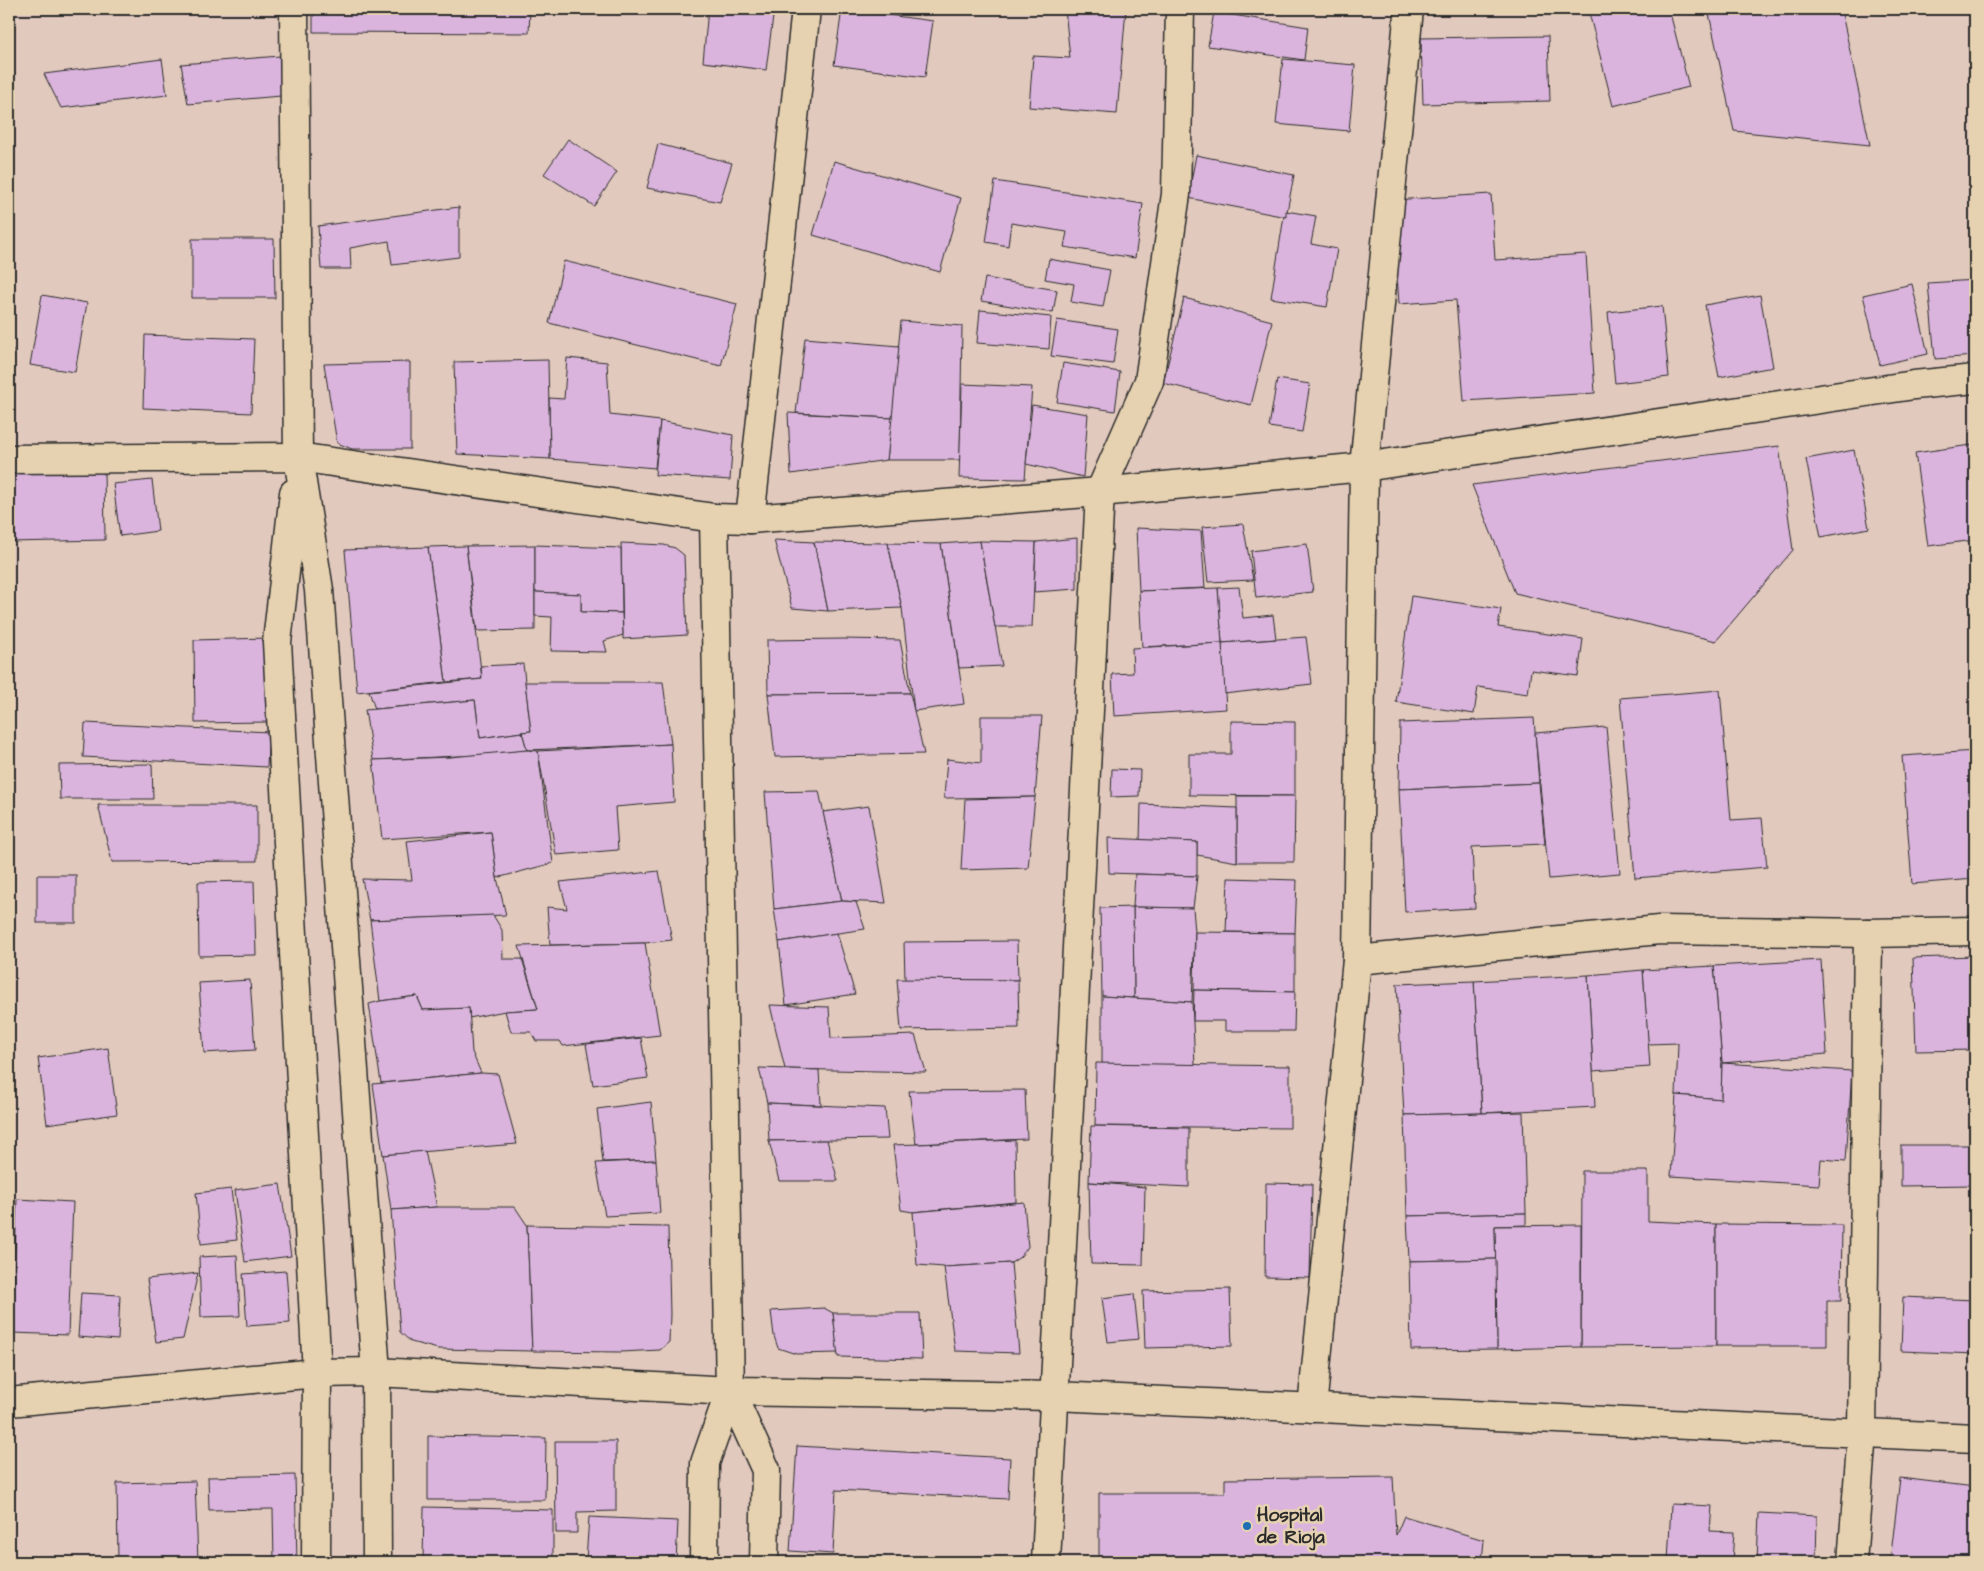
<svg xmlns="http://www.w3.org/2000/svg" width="1984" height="1571" font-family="'Architects Daughter',sans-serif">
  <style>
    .building { fill: #dab4dc; stroke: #2b2b2b }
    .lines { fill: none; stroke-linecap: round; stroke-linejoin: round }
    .minor-casing { stroke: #2b2b2b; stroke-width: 31 }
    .minor { stroke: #e6d2b1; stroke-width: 28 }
    .poi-dot { fill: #1f6fb2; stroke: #e6d2b1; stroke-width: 2 }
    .labels { text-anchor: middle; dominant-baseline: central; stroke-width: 5; stroke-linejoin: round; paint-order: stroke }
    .poi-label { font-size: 19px; font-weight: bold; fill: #2b2b2b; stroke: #e6d2b1; text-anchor: start }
  </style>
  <rect width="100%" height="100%" fill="#e2c9be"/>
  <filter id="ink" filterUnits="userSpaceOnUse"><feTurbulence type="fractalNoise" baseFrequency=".02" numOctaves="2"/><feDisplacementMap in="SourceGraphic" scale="10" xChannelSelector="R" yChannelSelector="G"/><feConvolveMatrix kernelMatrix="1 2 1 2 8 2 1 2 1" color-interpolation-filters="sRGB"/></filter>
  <g filter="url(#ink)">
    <g class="building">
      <polygon points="313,9 530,9 529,33 313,32"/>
      <polygon points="708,9 774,9 766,70 703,62"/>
      <polygon points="842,9 933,21 925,77 834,65"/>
      <polygon points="898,9 923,9 923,13"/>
      <polygon points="1065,9 1126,9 1117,114 1029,107 1033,56 1070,58"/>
      <polygon points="1588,9 1669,9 1689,87 1613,106"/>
      <polygon points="1708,9 1841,9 1870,145 1734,131"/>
      <polygon points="1214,12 1308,27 1304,60 1208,46"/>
      <polygon points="1548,36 1550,101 1423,104 1421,38"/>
      <polygon points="280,56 281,96 188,104 181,64"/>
      <polygon points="162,59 167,95 61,108 44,74"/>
      <polygon points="1283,59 1355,65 1349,131 1276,124"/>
      <polygon points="568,139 617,172 594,206 544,174"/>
      <polygon points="658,144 732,163 720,202 647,188"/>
      <polygon points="1196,155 1294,175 1286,217 1188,198"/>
      <polygon points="834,161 961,198 940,272 813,235"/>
      <polygon points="995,181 1143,204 1135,258 1064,247 1067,232 1011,223 1008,246 986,242"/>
      <polygon points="1491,194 1495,260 1586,254 1595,393 1464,401 1456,300 1399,304 1392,200"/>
      <polygon points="459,207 459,257 392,265 389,241 350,248 351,269 321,269 318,226"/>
      <polygon points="1286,211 1316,216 1311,244 1337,249 1327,307 1271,298 1284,216 1286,217"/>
      <polygon points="192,239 274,239 275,298 192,298"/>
      <polygon points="1049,259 1110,270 1103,307 1071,302 1074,284 1045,279"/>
      <polygon points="564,261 737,304 721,366 549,323"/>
      <polygon points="985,278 1057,290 1053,313 981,301"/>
      <polygon points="1975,280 1975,356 1935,359 1928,283"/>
      <polygon points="1912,284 1928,354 1880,365 1863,295"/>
      <polygon points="42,295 87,303 75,372 30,365"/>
      <polygon points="1760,295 1773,367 1719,377 1705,305"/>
      <polygon points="1184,298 1272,321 1251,405 1163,383"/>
      <polygon points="1662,306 1669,377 1615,383 1608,312"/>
      <polygon points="980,310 1051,317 1049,349 977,343"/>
      <polygon points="1057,320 1118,329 1113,364 1051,356"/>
      <polygon points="901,321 962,326 960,460 887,460"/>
      <polygon points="145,335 254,339 251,413 143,408"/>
      <polygon points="805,338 899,346 892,418 796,413"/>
      <polygon points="9,349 13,349 12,409 9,409"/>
      <polygon points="567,358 607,362 610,415 660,421 655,468 550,459 549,398 564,399"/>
      <polygon points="548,360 550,459 457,454 454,362"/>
      <polygon points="410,362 410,449 352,449 337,443 324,364"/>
      <polygon points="1063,363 1120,372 1115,411 1057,402"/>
      <polygon points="1277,379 1310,384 1302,432 1269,427"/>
      <polygon points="962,384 1032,387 1025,479 959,478"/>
      <polygon points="1032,405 1088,414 1083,477 1026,464"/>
      <polygon points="788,413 892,418 887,460 791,474"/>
      <polygon points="660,421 733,435 730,480 655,475"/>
      <polygon points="1971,445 1975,475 1975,540 1928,546 1915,453"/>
      <polygon points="1779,446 1793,550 1716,641 1515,593 1472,485"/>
      <polygon points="1854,450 1869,528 1821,537 1806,459"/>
      <polygon points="104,468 105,540 9,542 9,469"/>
      <polygon points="152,480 158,531 120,536 113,484"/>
      <polygon points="1243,524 1253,580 1208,582 1202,527"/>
      <polygon points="1136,528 1201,531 1205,588 1139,591"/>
      <polygon points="1077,538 1077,589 1034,592 1036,542"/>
      <polygon points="774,540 814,542 828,611 792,608"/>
      <polygon points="980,541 1002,666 959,668 941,544"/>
      <polygon points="980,541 1036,542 1032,627 995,627"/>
      <polygon points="814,542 888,543 902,608 828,611"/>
      <polygon points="621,543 664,545 675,548 684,555 687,635 623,639"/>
      <polygon points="888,543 941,544 964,704 914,711 902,608"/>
      <polygon points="1307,544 1313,592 1256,598 1251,551"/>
      <polygon points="535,545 535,630 477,631 466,546"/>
      <polygon points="535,545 621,548 622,613 581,612 581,594 535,592"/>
      <polygon points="466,546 482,679 446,682 428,547"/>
      <polygon points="428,547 446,682 357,692 345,550"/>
      <polygon points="1239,587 1243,618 1273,615 1276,639 1222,643 1218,588"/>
      <polygon points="1218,588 1222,643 1142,647 1139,591"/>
      <polygon points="535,592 581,594 581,612 622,613 623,635 604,641 607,652 551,651 552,617 535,616"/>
      <polygon points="1411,596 1501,609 1498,627 1583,639 1578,676 1531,670 1528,694 1478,687 1474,714 1396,702"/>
      <polygon points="1306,637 1312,684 1224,694 1222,643"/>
      <polygon points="267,638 269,722 195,723 194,640"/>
      <polygon points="843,639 900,640 910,693 768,694 767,640"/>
      <polygon points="1222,643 1226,709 1114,716 1112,674 1133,673 1132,648"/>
      <polygon points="523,664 531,731 522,732 480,738 475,700 375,709 369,691 482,679 481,666"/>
      <polygon points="525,682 663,682 671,744 527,750 522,732 531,731"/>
      <polygon points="1720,690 1731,820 1762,818 1767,867 1635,878 1620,698"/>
      <polygon points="910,693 924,754 775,757 768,694"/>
      <polygon points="475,700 480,738 522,732 527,750 502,754 373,760 365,710"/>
      <polygon points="981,716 1042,716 1035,797 944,798 947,759 981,763"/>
      <polygon points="1534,718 1539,783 1399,789 1400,723"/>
      <polygon points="1231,721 1295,722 1295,796 1189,795 1189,754 1231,754"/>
      <polygon points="85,723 269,732 267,767 83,757"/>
      <polygon points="1606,727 1620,873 1549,879 1535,733"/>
      <polygon points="671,744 674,802 615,807 618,850 556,855 538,751"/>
      <polygon points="527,750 538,751 553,863 497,878 491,832 382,839 373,760 450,757"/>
      <polygon points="1975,751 1975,879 1912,884 1902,756"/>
      <polygon points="152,764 153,799 60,799 59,765"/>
      <polygon points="1112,769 1140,770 1139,796 1111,797"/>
      <polygon points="1539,783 1545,844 1472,847 1475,908 1405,912 1399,789"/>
      <polygon points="819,791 842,901 774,909 765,792"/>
      <polygon points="1237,796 1295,796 1294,862 1237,862"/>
      <polygon points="1035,797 1028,868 961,870 965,799"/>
      <polygon points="1141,804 1237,808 1237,862 1197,855 1197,842 1140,840"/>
      <polygon points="98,805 257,805 257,861 112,862"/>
      <polygon points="869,806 886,903 842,901 823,812"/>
      <polygon points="491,832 497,878 506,915 370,920 362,879 412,880 407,841"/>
      <polygon points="1108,838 1197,842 1197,876 1109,873"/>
      <polygon points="659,871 672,940 645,943 550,945 547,907 567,909 560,882"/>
      <polygon points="1135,874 1197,876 1193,908 1133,907"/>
      <rect x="37" y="875" width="39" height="48"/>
      <polygon points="1228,878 1297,880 1295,933 1226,932"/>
      <polygon points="254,881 256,955 199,956 198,882"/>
      <polygon points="842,901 856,902 865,929 779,942 774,909"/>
      <polygon points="1133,907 1193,908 1195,932 1192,1002 1134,998"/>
      <polygon points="1133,907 1134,998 1102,996 1100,908"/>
      <polygon points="493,915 502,930 503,959 522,959 538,1009 505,1011 469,1018 469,1008 423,1010 417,996 380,1001 370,920"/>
      <polygon points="1195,932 1295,933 1295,992 1194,990"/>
      <polygon points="837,933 855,994 786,1005 779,942"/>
      <polygon points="1017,941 1018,980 905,980 904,942"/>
      <polygon points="645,943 660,1035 563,1046 560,1041 536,1041 531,1032 511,1032 505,1011 538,1009 519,946"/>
      <polygon points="1975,956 1975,1050 1916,1051 1913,958"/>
      <polygon points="1821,960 1827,1054 1722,1063 1714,966"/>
      <polygon points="1714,966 1722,1063 1721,1099 1676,1095 1678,1043 1648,1044 1643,970"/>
      <polygon points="1643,970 1650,1067 1593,1071 1588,975"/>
      <polygon points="1588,975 1595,1107 1482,1113 1474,981"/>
      <polygon points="897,979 1018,980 1019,1028 901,1030"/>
      <polygon points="250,980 255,1050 204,1053 199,983"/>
      <polygon points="1474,981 1482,1113 1404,1115 1397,984"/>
      <polygon points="1194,990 1295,992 1294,1031 1225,1031 1225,1021 1193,1021"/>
      <polygon points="417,996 423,1010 469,1008 472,1052 481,1073 381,1083 369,1004 380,1001"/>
      <polygon points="1102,996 1192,1002 1195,1065 1102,1064"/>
      <polygon points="770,1005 829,1007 831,1038 915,1035 926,1072 785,1069"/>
      <polygon points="641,1038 648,1078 593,1085 586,1044"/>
      <polygon points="108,1048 117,1114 47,1124 38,1058"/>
      <polygon points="1096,1063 1290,1066 1290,1128 1095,1126"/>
      <polygon points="1722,1063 1852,1071 1846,1161 1821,1159 1819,1185 1671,1176 1676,1095 1721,1099"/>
      <polygon points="759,1068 819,1070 821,1105 767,1103"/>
      <polygon points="481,1073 498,1074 517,1144 383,1155 373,1084"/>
      <polygon points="1025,1090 1027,1139 916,1144 909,1091"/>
      <polygon points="651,1102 656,1160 603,1162 597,1109"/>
      <polygon points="767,1103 885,1108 888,1139 769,1141"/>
      <polygon points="1523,1112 1526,1213 1407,1216 1404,1115"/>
      <polygon points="1091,1126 1189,1128 1189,1187 1089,1182"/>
      <polygon points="827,1140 838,1181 779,1181 769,1141"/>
      <polygon points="1015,1140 1016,1202 913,1212 901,1210 893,1145"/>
      <polygon points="1901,1145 1975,1145 1975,1185 1901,1186"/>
      <polygon points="425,1151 437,1207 391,1210 383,1155"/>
      <polygon points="656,1160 660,1213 605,1216 596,1163"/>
      <polygon points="1582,1171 1648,1171 1648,1221 1716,1224 1716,1346 1581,1347"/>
      <polygon points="1089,1182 1145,1187 1143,1265 1091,1264"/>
      <polygon points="1266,1183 1312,1184 1310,1278 1265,1277"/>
      <polygon points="280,1184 291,1256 245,1262 235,1190"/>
      <polygon points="231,1189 237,1240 201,1244 196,1193"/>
      <polygon points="17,1199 73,1202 68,1335 12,1333"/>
      <polygon points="1024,1202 1028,1247 1020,1257 1011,1263 944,1267 917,1265 913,1212"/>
      <polygon points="437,1207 515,1207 527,1225 532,1351 438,1349 411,1342 400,1332 391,1210"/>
      <polygon points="1526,1213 1526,1225 1495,1226 1496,1259 1409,1261 1407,1216"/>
      <polygon points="1716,1224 1842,1225 1841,1301 1827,1301 1827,1346 1716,1346"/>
      <polygon points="527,1225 668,1227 670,1314 669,1342 660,1350 621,1352 532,1351"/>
      <polygon points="1581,1225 1581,1347 1497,1349 1495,1226"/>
      <polygon points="237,1255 240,1316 201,1317 199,1257"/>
      <polygon points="1496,1259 1497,1349 1411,1350 1409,1261"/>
      <polygon points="1011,1263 1019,1353 955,1351 944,1267"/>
      <polygon points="286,1271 290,1323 247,1326 243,1274"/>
      <polygon points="198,1273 183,1339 156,1342 147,1279"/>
      <polygon points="1230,1289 1232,1346 1145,1348 1143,1291"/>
      <polygon points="81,1293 120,1295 118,1340 78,1337"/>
      <polygon points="1134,1294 1139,1339 1108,1342 1102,1298"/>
      <polygon points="1903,1297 1975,1300 1975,1354 1901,1351"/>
      <polygon points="824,1308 833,1313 838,1353 796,1354 778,1348 774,1336 771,1311"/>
      <polygon points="833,1313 920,1313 922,1359 838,1357"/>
      <polygon points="428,1436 546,1438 545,1500 428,1500"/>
      <polygon points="555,1441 616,1441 616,1511 577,1512 577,1533 556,1533"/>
      <polygon points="797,1446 1010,1458 1008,1499 836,1490 833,1554 790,1551"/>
      <polygon points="295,1475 297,1562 274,1562 273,1509 209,1510 208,1477"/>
      <polygon points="1393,1477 1396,1535 1404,1516 1484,1540 1482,1562 1099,1562 1099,1493 1225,1493 1225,1479"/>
      <polygon points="1900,1478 1975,1487 1975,1562 1890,1562"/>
      <polygon points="195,1481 198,1562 118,1562 117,1483"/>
      <polygon points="1671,1504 1712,1506 1710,1531 1734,1532 1732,1562 1668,1562"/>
      <polygon points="424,1507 553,1510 553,1562 423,1562"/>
      <polygon points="1759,1513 1817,1516 1816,1562 1757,1562"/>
      <polygon points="589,1517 678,1521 676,1562 586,1560"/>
      <polygon points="796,1558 864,1560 864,1562 796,1562"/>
    </g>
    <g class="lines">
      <defs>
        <g id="minor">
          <polyline points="294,9 298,457 319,590 376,1372 377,1562"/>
          <polyline points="9,459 298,457 714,518 750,519 1100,492 1364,467 1914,385 1975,379"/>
          <polyline points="294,493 277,642 317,1373 316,1562"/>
          <polyline points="750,519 806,9"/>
          <polyline points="1357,960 1659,930 1868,933 1975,931"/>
          <polyline points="730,1391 766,1470 764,1562"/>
          <polyline points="9,1402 317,1373 376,1372 730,1391 1055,1396 1975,1438"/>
          <polyline points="1312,1408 1357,960 1364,467 1409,9"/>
          <polyline points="704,1562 705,1463 730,1391 714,518"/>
          <polyline points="1046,1562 1100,492 1149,381 1176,194 1180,9"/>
          <polyline points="1852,1562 1862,1433 1868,933"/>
        </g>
      </defs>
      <use href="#minor" class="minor-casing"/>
      <use href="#minor" class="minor"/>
    </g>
  </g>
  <circle class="poi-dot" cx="1247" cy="1526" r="5"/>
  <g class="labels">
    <g class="poi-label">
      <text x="1257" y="1515">Hospital<tspan x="1257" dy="22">de Rioja</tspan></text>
    </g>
  </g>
  <rect width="1984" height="1571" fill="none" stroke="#e6d2b1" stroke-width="30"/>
  <rect x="15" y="15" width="1954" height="1541" fill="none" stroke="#2b2b2b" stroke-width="2" filter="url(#ink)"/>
</svg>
